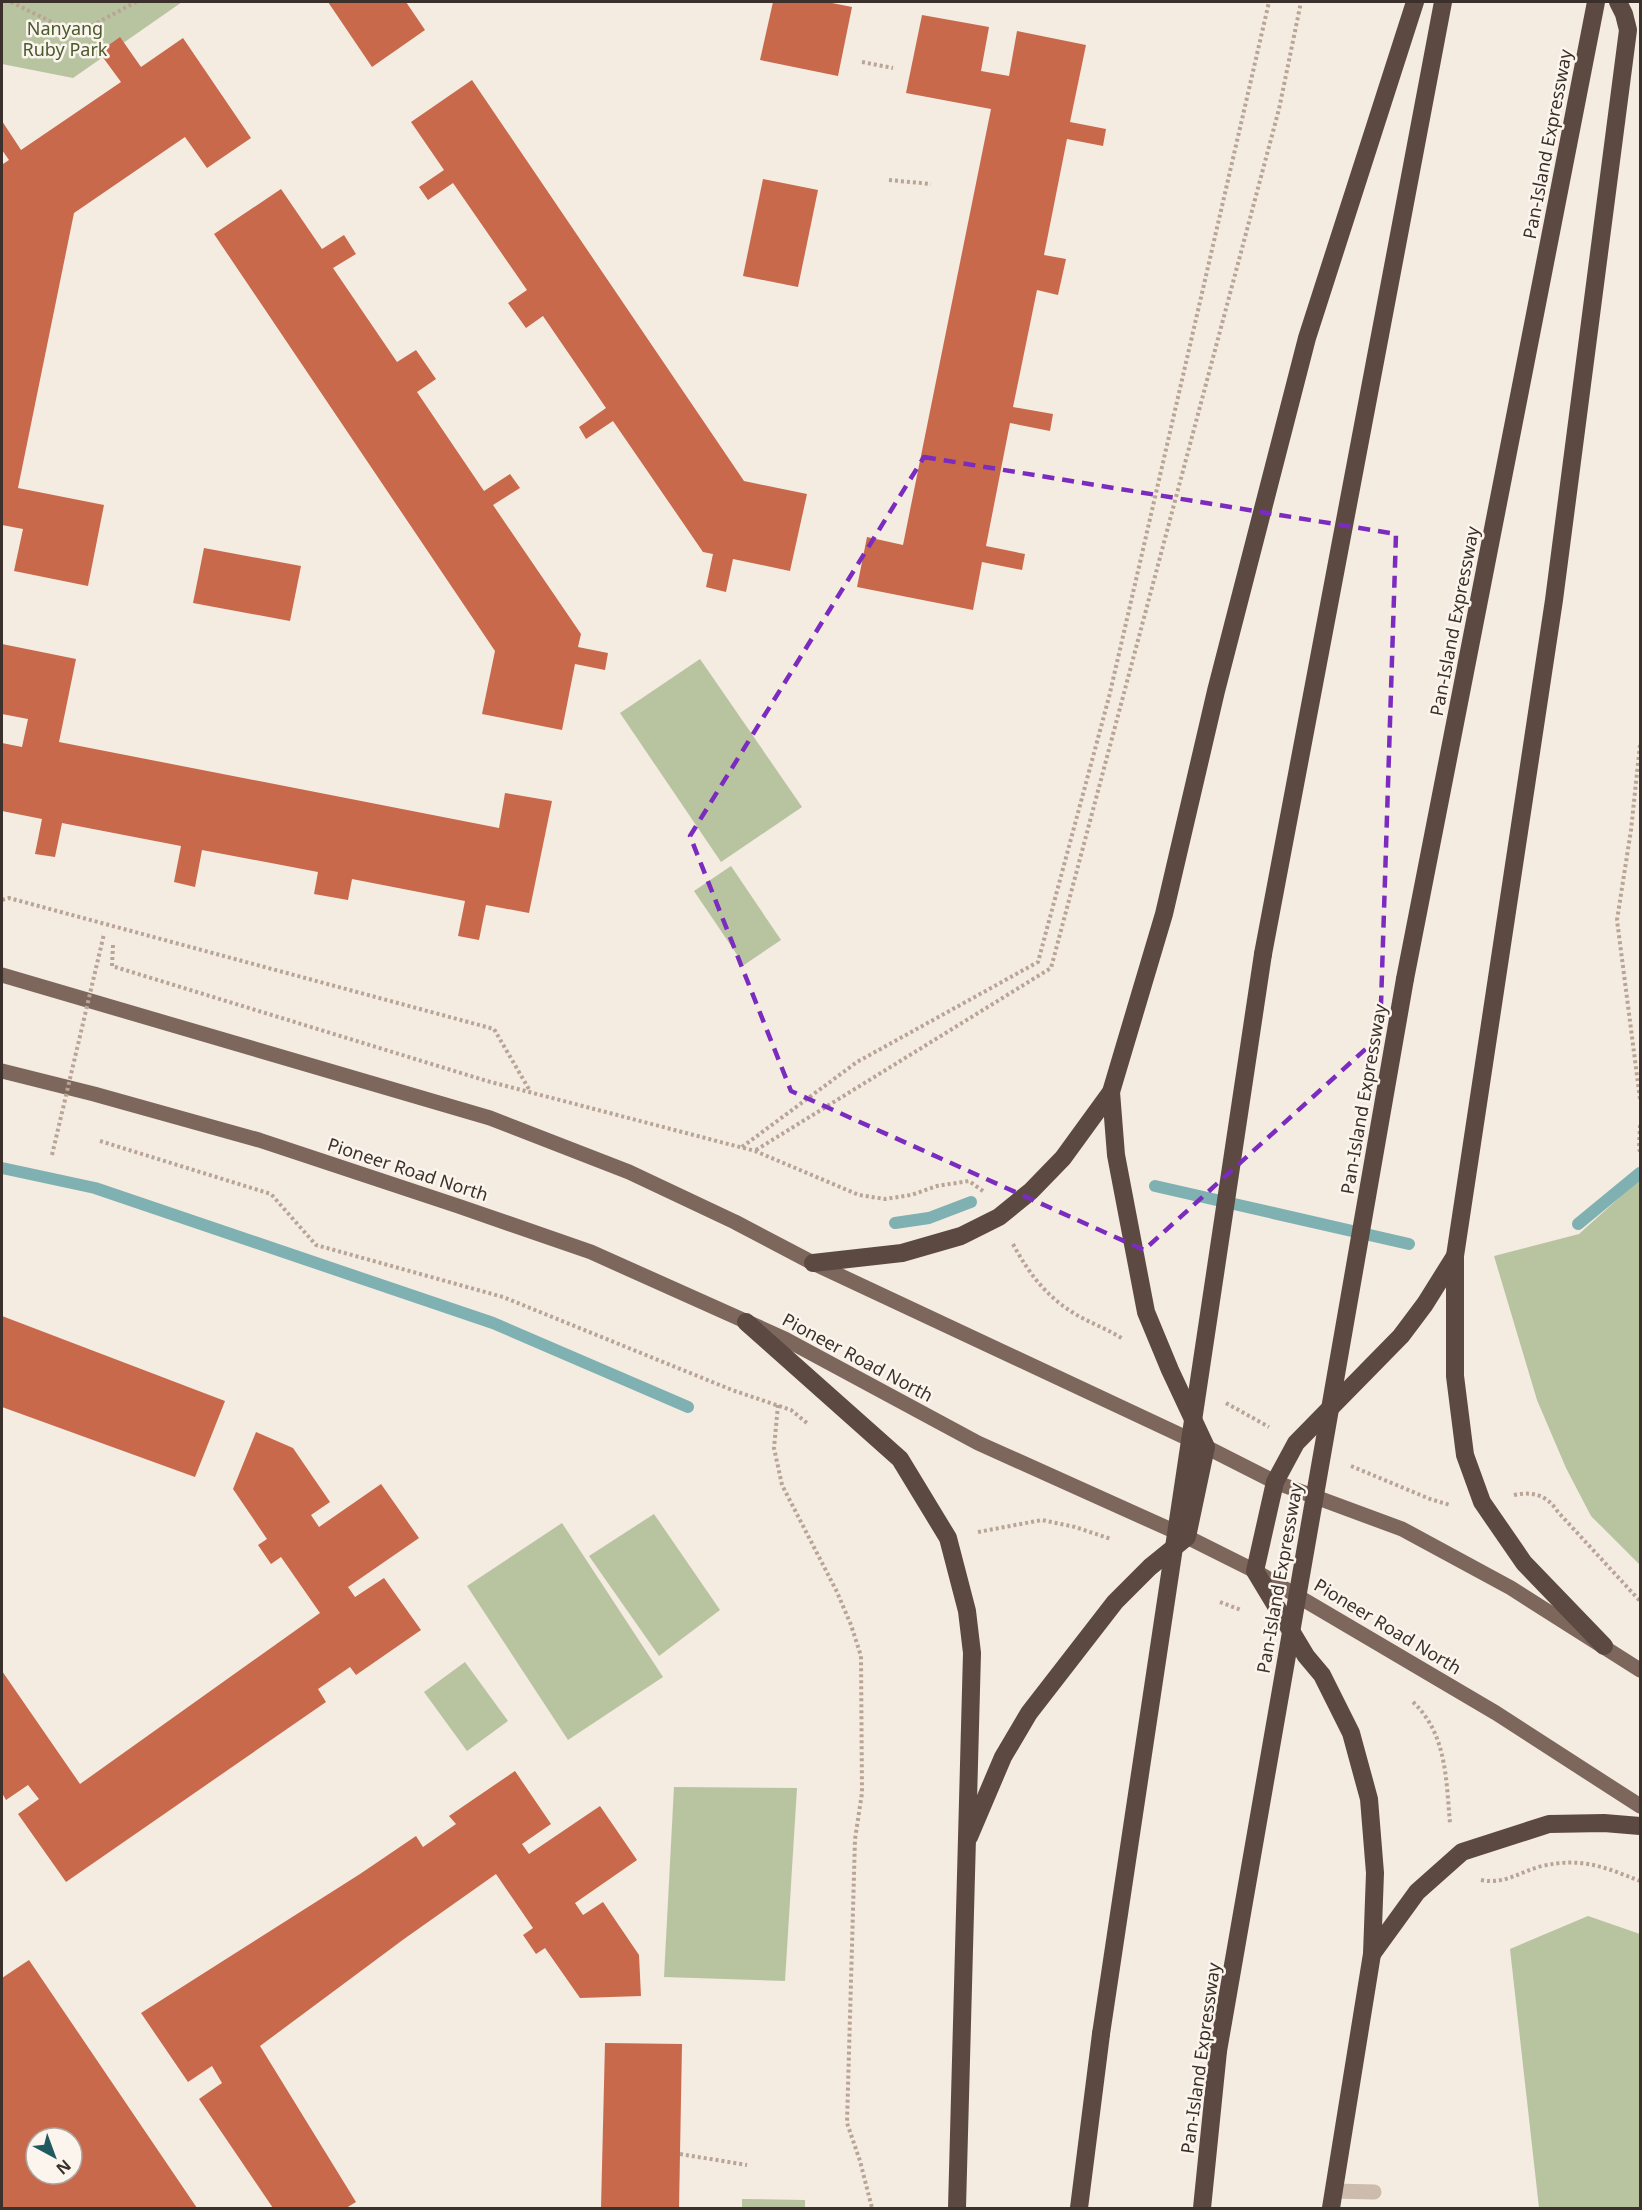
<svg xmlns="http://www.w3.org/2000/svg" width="1642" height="2210" font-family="'Noto Sans',sans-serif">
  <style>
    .green { fill: #b8c4a0 }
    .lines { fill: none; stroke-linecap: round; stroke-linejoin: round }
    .stream { stroke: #7fb0b2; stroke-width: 12 }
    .building { fill: #c8694b; fill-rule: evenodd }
    .path { stroke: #b9a596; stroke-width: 4; stroke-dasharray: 3 3; stroke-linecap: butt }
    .lane { stroke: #cdbbac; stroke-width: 15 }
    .primary { stroke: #7d675c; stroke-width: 15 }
    .highway { stroke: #5c4a42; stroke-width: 18 }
    .path-bridge { stroke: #b9a596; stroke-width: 4; stroke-dasharray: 3 3; stroke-linecap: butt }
    .highway-bridge { stroke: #5c4a42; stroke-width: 18 }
    .marked { fill: none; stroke: #7b2cbf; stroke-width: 4.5; stroke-dasharray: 12 8; stroke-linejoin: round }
    .labels { text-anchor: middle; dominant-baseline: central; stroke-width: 5; stroke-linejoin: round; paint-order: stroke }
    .park-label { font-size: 18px; fill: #4a5a2e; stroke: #fbf5ee }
    .street-label { font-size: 18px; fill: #3b302b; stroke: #fbf5ee }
  </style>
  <rect width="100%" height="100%" fill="#f4ebe1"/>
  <g class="green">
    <polygon points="2,2 182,2 73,78 2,64"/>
    <polygon points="700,659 802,807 721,862 620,713"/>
    <polygon points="731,866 781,940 744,965 694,891"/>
    <polygon points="1640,1179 1640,1565 1591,1516 1566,1468 1537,1400 1494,1256 1579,1234"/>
    <polygon points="654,1514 720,1610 659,1656 589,1556"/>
    <polygon points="562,1523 663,1677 568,1740 467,1586"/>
    <polygon points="465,1662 508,1721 467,1751 424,1692"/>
    <polygon points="674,1787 797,1788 785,1981 664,1977"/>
    <polygon points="1588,1916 1640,1934 1640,2208 1539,2208 1510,1949"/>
    <polygon points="742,2199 805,2200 805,2208 742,2208"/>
  </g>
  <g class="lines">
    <g class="stream">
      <polyline points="2,1168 95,1188 493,1323 688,1407"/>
      <polyline points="1155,1186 1409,1244"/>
      <polyline points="895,1223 929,1218 971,1202"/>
      <polyline points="1578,1224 1640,1173"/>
    </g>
  </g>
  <g class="building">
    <polygon points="328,2 406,2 425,30 372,67"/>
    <polygon points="773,2 827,2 852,7 838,76 760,60"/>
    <polygon points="922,15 989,27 981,71 1009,76 1017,31 1086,45 1070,122 1106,129 1103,146 1067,139 1044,255 1066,259 1058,295 1037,290 1013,407 1053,414 1050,431 1010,423 986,546 1025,554 1022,570 982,562 973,610 857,587 867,537 903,545 991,109 906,93"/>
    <polygon points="120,37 141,67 183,38 251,138 207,168 185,137 74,213 18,488 104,505 88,586 14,571 23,529 2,525 2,171 3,164 9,160 2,150 2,121 21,150 121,82 99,52"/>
    <polygon points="472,80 744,481 807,494 790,571 733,559 726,592 706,587 713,554 703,552 613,421 586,439 579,427 606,408 543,316 526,328 508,303 527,290 453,183 428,200 419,187 444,170 411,122"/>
    <polygon points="763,179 818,190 798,287 743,276"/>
    <polygon points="281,189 322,249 344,235 356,254 333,268 397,362 416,350 436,379 417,392 484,491 510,474 520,488 493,505 581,634 578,647 608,653 605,670 575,664 562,730 482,714 495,651 214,234"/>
    <polygon points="204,548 301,566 290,621 193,603"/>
    <polygon points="2,644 76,659 59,742 499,828 505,793 552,801 529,913 486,905 479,940 458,936 465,901 352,879 348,900 314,894 318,872 202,850 195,887 174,882 181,846 62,823 55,857 35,854 42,819 2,811 2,743 22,747 28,719 2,714"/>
    <polygon points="2,1316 225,1401 195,1477 2,1407"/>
    <polygon points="256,1432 293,1448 330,1502 311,1515 319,1527 381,1484 419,1538 348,1587 355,1597 384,1578 421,1630 356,1675 350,1667 318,1689 326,1702 66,1882 18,1814 39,1799 28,1785 6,1800 2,1793 2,1671 80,1784 320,1613 281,1557 271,1564 258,1545 267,1539 233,1489"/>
    <polygon points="515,1771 551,1824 522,1844 529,1854 600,1806 637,1860 575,1903 583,1915 603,1902 639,1955 641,1996 580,1998 545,1948 536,1954 523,1935 533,1928 496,1874 404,1939 260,2046 356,2202 346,2208 273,2208 199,2099 222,2083 212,2066 188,2082 141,2013 360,1874 416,1836 423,1847 456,1824 449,1816"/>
    <path d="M 29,1960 L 197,2208 L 2,2208 L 2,1978 ZM 36,2138 L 72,2138 L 72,2174 L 36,2174 Z"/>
    <polygon points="605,2043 682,2044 679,2208 601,2208"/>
  </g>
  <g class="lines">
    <g class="path">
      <polyline points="11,2 76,34 136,2"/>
      <polyline points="862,62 893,68"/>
      <polyline points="889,180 931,184"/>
      <polyline points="1640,745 1631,830 1617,920 1640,1099"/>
      <polyline points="2,900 9,898 494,1029 530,1091"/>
      <polyline points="113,945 112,966 487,1081 755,1151 859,1195 885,1199 911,1195 937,1186 969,1181 983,1191"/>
      <polyline points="1640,1125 1639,1148 1640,1152"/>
      <polyline points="100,1141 271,1194 316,1245 503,1297 732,1390 791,1410 807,1423"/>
      <polyline points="742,1147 857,1062 1038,962 1109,697 1269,2"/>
      <polyline points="756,1150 1051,968 1279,109 1301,2"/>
      <path d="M 1013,1244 C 1028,1272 1045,1295 1072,1312 C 1087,1322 1106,1328 1123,1339"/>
      <polyline points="1226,1403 1269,1427"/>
      <polyline points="778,1405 774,1448 782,1485 837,1592 851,1625 861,1656 862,1793 855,1839 847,2123 860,2161 872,2208"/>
      <polyline points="1351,1466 1430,1499 1450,1505"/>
      <path d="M 1514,1495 C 1533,1491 1547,1495 1558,1512 L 1640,1601"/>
      <polyline points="978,1532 1042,1520 1075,1527 1111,1539"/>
      <polyline points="1220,1602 1241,1610"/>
      <path d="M 1413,1702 C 1447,1734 1446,1780 1450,1823"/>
      <path d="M 1481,1880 C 1505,1885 1521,1871 1542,1866 C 1582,1857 1604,1867 1640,1881"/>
      <polyline points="680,2154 747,2165"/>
    </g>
    <polyline class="lane" points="1334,2191 1374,2192"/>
    <g class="primary">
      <polyline points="2,975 490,1118 629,1172 735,1222 813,1263 1206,1447 1275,1482 1402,1529 1511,1588 1640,1670"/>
      <polyline points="2,1071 94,1094 259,1140 458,1206 591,1252 785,1339 978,1443 1187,1537 1255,1571 1496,1713 1640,1806"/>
    </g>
    <g class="highway">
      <polyline points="1263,954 1443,2"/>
      <polyline points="1405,979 1596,2"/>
      <polyline points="813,1263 902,1253 961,1236 999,1217 1031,1191 1063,1158 1111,1092 1164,914 1216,691 1307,338 1415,2"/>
      <polyline points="746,1322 900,1459 948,1538 967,1611 972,1653 957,2208"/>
      <polyline points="1604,1646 1524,1563 1482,1502 1465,1455 1455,1376 1455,1256 1554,600 1628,30 1624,14 1618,2"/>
      <polyline points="969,1837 1003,1757 1029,1713 1115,1602 1150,1567 1187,1537 1206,1447 1170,1370 1146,1312 1116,1155 1111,1092"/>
      <polyline points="1372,1954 1417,1892 1462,1852 1549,1824 1604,1823 1640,1826"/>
      <polyline points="1079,2208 1101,2034"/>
      <polyline points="1202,2208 1218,2051"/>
      <polyline points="1331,2208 1372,1954 1375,1873 1369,1799 1351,1733 1322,1675 1306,1656 1255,1571 1275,1482 1296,1443 1401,1336 1425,1304 1455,1256"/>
    </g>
    <polyline class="path-bridge" points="52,1155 104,934"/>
    <g class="highway-bridge">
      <polyline points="1101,2034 1263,954"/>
      <polyline points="1218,2051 1405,979"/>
    </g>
  </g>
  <path class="marked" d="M 924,457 L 1396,534 L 1380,1036 L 1144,1250 L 791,1091 L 690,836 Z"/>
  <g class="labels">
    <g class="park-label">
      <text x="65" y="28">Nanyang<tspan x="65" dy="21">Ruby Park</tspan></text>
    </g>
    <g class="street-label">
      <text transform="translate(1547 144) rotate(-79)">Pan-Island Expressway</text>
      <text transform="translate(1454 621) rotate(-79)">Pan-Island Expressway</text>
      <text transform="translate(1363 1099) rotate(-80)">Pan-Island Expressway</text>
      <text transform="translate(408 1169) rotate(18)">Pioneer Road North</text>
      <text transform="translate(858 1357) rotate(28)">Pioneer Road North</text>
      <text transform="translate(1279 1578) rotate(-80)">Pan-Island Expressway</text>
      <text transform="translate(1388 1626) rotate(31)">Pioneer Road North</text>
      <text transform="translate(1200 2058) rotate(-82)">Pan-Island Expressway</text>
    </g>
  </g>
  <rect width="1642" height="2210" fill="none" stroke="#3b302b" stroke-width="6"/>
  <g transform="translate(54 2156) rotate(139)"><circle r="28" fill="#fbf5ee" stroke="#aea6a0" stroke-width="1.5"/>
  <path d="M0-4.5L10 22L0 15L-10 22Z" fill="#1f5a5e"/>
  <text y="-9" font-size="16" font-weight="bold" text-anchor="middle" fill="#3b302b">N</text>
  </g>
</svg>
